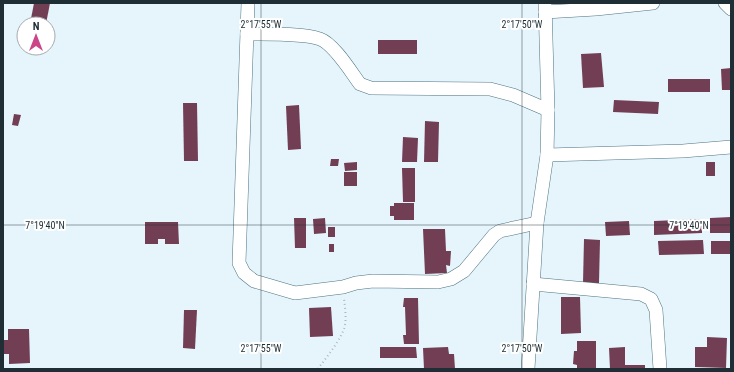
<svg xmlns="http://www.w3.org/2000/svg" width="734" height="372" font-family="'Roboto Condensed',sans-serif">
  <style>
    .building { fill: #723e54 }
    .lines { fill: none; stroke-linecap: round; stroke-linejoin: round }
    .minor-casing { stroke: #4e7382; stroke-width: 14 }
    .path { stroke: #a9b9bf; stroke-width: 2; stroke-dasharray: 1 3; stroke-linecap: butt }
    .minor { stroke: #fff; stroke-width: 13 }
    .ticks { fill: none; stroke: #1e2e34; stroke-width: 1; stroke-opacity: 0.45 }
    .ticks-label { font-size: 10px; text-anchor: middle; fill: #1e2e34; stroke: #fff; stroke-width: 4; stroke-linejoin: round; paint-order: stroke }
  </style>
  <rect width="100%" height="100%" fill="#e5f5fb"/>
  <g class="building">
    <polygon points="34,3 50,3 46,24 30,24"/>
    <rect x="378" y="40" width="39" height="14"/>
    <polygon points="601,53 604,87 583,88 581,54"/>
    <polygon points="731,68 731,90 722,90 721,69"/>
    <rect x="668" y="79" width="42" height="13"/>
    <polygon points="614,100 659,102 658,114 613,112"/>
    <polygon points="183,103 197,103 198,161 184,161"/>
    <polygon points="299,105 301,149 288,150 286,106"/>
    <polygon points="14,114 21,115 18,126 12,125"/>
    <polygon points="425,121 439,122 438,162 424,162"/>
    <polygon points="403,137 418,138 417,162 402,162"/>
    <polygon points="331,159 339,159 338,166 330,166"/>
    <polygon points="357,162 357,170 345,171 344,163"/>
    <rect x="706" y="162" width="9" height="14"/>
    <polygon points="402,168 415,168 415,202 403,202"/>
    <rect x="344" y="172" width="13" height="14"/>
    <polygon points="394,203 414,203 414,220 394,220 394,216 390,216 390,206 394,206"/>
    <polygon points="731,217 731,233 710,233 710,218"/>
    <polygon points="294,218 306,218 306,248 295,248"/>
    <polygon points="325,218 326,233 314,234 313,219"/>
    <polygon points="702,219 702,233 654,235 654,221"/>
    <polygon points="629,221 630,235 606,236 605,222"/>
    <polygon points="145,222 178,222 179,244 165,244 165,239 158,239 158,244 145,244"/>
    <rect x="328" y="227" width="7" height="10"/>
    <polygon points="423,229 445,229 446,251 451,251 450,266 446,265 447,273 425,274"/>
    <polygon points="584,239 600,240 599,283 583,283"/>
    <polygon points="703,240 704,254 659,255 658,241"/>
    <rect x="711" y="241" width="20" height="13"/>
    <rect x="329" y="244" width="5" height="8"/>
    <polygon points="561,297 580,297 581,333 561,334"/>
    <polygon points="404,298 418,298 419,344 404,344 403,335 406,335 405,307 403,307"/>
    <polygon points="331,307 333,336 310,337 309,308"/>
    <polygon points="184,310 197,310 195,349 183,348"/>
    <polygon points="8,329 29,329 30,363 9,364 9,354 3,354 3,340 8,340"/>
    <polygon points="707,337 727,338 726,368 695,367 695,347 707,347"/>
    <polygon points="577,341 596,341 596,369 577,369 577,365 573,364 574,351 577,351"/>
    <polygon points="380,347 416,347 417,358 380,358"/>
    <polygon points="448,347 449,354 454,354 455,369 424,369 423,348"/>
    <polygon points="625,347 625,365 645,365 645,369 610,369 609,348"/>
  </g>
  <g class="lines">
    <defs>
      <g id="minor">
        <polyline points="248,3 239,263 244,273 254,281 295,293 343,287 356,283 373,281 438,282 451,279 464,271 494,235 500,231 537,223"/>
        <polyline points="725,3 731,9"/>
        <polyline points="545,12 596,9 653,3"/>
        <path d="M 247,34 C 266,34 304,33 320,39 C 334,44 351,72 360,84 L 371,88 L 490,89 L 513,95 L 548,110"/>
        <polyline points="547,155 683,151 731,147"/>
        <polyline points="533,284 641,294 651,299 656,310 660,369"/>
        <polyline points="528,369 537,223 547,155 548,110 545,3"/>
      </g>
    </defs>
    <use href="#minor" class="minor-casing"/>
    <path class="path" d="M 318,369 C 327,356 338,344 344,329 C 347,320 345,308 344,298"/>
    <use href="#minor" class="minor"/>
  </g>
  <path class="ticks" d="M 261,3 L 261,369M 522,3 L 522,369M 3,225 L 731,225"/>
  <g class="ticks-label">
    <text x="261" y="28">2°17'55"W</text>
    <text x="522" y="28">2°17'50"W</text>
    <text x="45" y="229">7°19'40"N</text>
    <text x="689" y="229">7°19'40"N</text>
    <text x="261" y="352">2°17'55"W</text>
    <text x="522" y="352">2°17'50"W</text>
  </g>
  <rect width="734" height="372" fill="none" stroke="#1e2e34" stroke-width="8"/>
  <g transform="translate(36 36)"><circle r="19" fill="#ffffff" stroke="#a5abae"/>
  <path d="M0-3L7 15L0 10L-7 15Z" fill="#cc4687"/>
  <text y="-6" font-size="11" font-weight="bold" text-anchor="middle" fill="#1e2e34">N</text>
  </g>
</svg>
